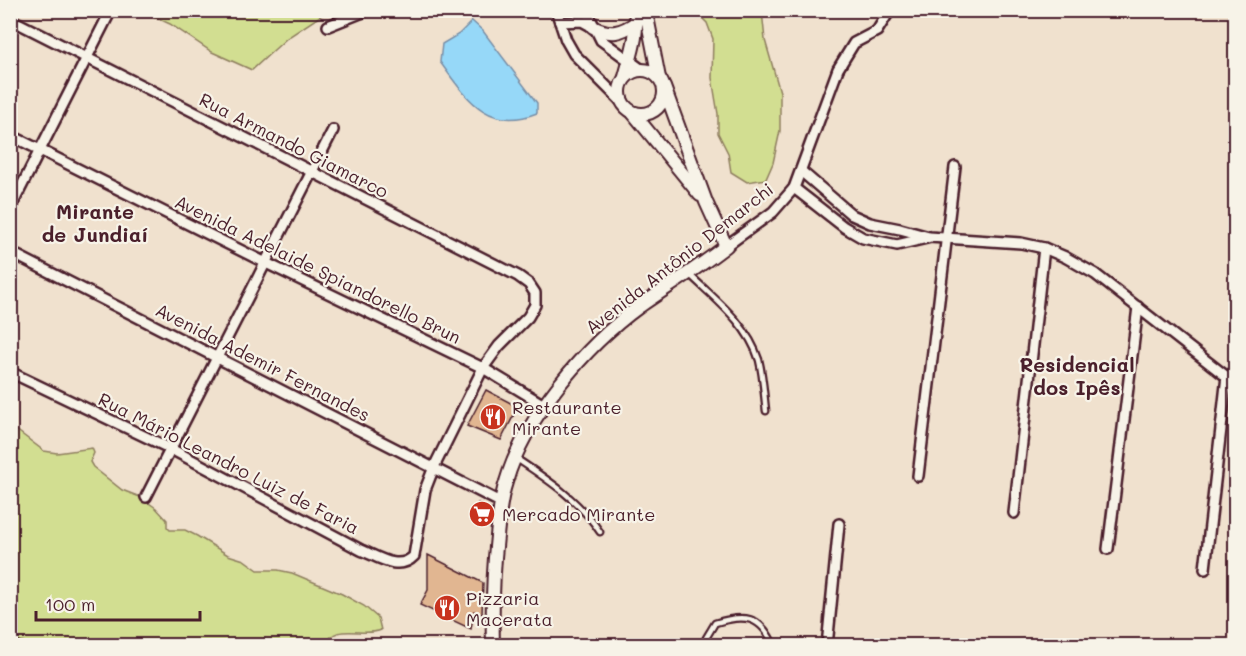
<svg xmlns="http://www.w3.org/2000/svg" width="1246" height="656" font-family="Mali,sans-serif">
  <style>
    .green { fill: #d2de91; stroke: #8e7e5e; stroke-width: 1.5 }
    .water { fill: #96d8f8; stroke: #788ea6; stroke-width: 1.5 }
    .building { fill: #e1b691; stroke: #4a1f2b; stroke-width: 1.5 }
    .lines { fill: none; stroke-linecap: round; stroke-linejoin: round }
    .service-casing { stroke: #4a1f2b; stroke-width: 9 }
    .minor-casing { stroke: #4a1f2b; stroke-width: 14 }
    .tertiary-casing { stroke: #4a1f2b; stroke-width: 16 }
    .service { stroke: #f7f3e8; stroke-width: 4.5 }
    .minor { stroke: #f7f3e8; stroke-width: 9 }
    .tertiary { stroke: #f7f3e8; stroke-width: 12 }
    .labels { text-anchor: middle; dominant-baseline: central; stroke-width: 4.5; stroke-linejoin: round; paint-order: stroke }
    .street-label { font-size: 18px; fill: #4a1f2b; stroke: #f7f3e8 }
    .poi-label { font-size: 18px; fill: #4a1f2b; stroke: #f7f3e8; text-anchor: start }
    .neighbourhood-label { font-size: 20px; font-weight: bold; fill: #4a1f2b; stroke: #f7f3e8 }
  </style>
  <rect width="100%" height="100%" fill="#f0e1ce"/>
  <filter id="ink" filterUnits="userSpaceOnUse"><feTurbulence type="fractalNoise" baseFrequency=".0167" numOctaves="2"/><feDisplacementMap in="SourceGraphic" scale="12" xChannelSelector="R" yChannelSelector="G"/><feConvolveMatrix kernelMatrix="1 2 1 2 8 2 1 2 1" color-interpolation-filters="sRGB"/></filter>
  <g filter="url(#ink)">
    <g class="green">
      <polygon points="142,11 328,11 287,38 252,70 212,52 170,24"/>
      <polygon points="695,11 762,11 765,40 780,92 780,131 773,163 766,179 747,182 731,172 728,153 718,133 718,114 712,78 713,39 707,23"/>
      <path d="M 11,426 L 44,451 L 57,453 L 92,448 L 94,453 L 90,462 L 93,467 L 122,490 L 140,497 L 156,508 L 167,520 L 167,527 L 170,530 L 185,530 L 197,536 L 228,555 L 244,560 L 258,570 L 278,570 L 292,573 L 342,594 L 364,606 L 378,618 L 381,630 C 365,638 331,621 327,646 L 19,646 L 15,640 L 11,638 Z"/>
    </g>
    <path class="water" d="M 472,21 L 483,31 L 537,103 L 537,113 C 487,133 466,97 440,62 L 442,44 L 459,34 Z"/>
    <g class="building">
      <polygon points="486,390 518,407 501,440 467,426"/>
      <polygon points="478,503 492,510 486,526 473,519"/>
      <polygon points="428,555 483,583 482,615 474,611 471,629 420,605 428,590"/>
    </g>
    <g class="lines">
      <defs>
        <g id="service">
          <path d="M 689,274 C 716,300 747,323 759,360 C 763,376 764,394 766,411"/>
          <path d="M 517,459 C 547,479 579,500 600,532"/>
          <polyline points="10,642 23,646"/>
          <path d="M 706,646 L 706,638 L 715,623 C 744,614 761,615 774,646"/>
        </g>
        <g id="minor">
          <polyline points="556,10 566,40 574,54 621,101"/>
          <polyline points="586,10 601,40 642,70"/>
          <path d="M 10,19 L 518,276 L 529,284 L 535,293 L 535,305 L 528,317 L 499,346 L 483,368 L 434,467 L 425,490 L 414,556 C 399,572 378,557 361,550 L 171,449 L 10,372"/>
          <polyline points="560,22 582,21 593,27"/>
          <polyline points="328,26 368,10"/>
          <polyline points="10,135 266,263 483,368 544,405"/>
          <polyline points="801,171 852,215 870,223 900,229 929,237 1021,243 1044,248 1065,257 1095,274 1236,384"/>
          <polyline points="794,188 844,227 863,238 897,245 927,238"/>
          <polyline points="10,209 108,16"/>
          <polyline points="726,246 773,212 794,188 838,69 854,43 877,31 890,10"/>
          <polyline points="10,252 500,502"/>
          <polyline points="918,476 955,167"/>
          <polyline points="146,497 333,130"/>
          <polyline points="1014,513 1044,248"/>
          <polyline points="1108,549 1138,307"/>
          <polyline points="1205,569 1227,376"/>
          <polyline points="827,646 839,524"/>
        </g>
        <g id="tertiary">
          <polyline points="642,10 648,22 659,78"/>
          <path d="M 593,27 C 611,36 621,33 637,22"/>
          <circle cx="642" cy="92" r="22"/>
          <path d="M 625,77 C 631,54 639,35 635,10"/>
          <polyline points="633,113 700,195"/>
          <path d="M 493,646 C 492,609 493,573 497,536 C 499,518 500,499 506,482 C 525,417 585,346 640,306 C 669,286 698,268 726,246 L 706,202 L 664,87"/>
        </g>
      </defs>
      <use href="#service" class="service-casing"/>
      <use href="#minor" class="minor-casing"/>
      <use href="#tertiary" class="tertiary-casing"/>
      <use href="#service" class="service"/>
      <use href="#minor" class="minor"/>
      <use href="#tertiary" class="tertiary"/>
    </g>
  </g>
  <defs>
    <symbol id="restaurant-disc" viewBox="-11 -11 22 22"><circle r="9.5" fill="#c8321e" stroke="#f7f3e8"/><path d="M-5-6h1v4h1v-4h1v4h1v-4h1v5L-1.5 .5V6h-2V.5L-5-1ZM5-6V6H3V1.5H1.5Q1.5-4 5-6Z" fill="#fff"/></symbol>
    <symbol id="supermarket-disc" viewBox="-11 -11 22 22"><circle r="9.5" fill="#c8321e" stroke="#f7f3e8"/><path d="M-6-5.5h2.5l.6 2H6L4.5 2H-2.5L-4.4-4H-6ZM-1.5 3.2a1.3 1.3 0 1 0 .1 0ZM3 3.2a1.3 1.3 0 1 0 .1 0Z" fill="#fff"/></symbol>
  </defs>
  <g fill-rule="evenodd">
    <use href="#restaurant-disc" x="478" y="402" width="30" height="30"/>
    <use href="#supermarket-disc" x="467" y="499" width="30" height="30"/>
    <use href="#restaurant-disc" x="432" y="593" width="30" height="30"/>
  </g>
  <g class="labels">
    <g class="street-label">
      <text transform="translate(294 145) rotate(27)">Rua Armando Giamarco</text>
      <text transform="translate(679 258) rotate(-38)">Avenida Antônio Demarchi</text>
      <text transform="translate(318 269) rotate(26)">Avenida Adelaide Spiandorello Brun</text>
      <text transform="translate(263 362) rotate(27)">Avenida Ademir Fernandes</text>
      <text transform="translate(229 463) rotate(27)">Rua Mário Leandro Luiz de Faria</text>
    </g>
    <g class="poi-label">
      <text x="512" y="407">Restaurante<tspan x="512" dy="21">Mirante</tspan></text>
      <text x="502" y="514">Mercado Mirante</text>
      <text x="466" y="598">Pizzaria<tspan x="466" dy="21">Macerata</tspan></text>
    </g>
    <g class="neighbourhood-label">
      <text x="95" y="211">Mirante<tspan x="95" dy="23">de Jundiaí</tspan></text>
      <text x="1077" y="364">Residencial<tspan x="1077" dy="23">dos Ipês</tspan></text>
    </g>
  </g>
  <rect width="1246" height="656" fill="none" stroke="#f7f3e8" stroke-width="36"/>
  <rect x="18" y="18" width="1210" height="620" fill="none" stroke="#4a1f2b" stroke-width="2" filter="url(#ink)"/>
  <path d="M36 611v9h164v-9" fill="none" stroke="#4a1f2b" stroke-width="3"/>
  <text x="45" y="611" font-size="18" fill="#4a1f2b" stroke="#f7f3e8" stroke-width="4.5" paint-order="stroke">100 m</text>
</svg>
